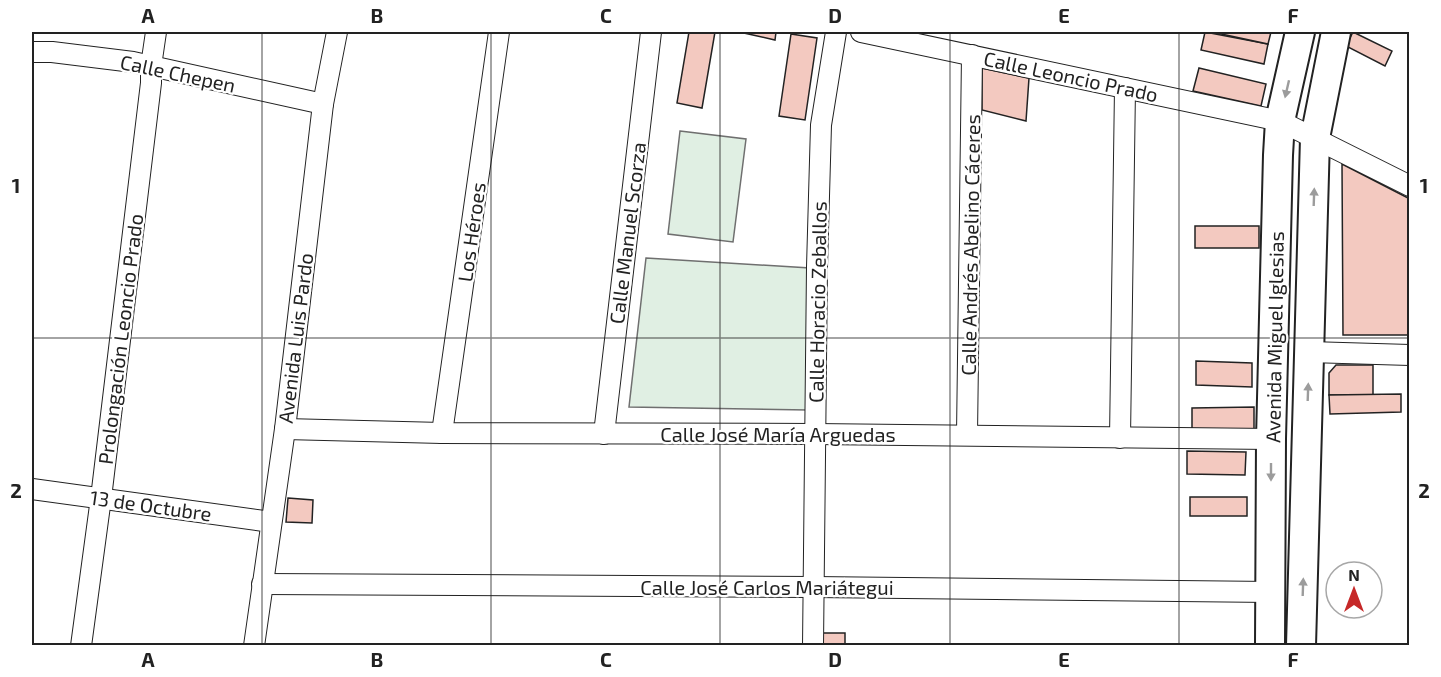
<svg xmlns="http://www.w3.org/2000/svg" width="1441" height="677" font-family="'Exo 2',sans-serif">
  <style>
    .green { fill: #e0efe3; stroke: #6f6f6f; stroke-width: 1.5 }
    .building { fill: #f3c9c0; stroke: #222; stroke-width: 1.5 }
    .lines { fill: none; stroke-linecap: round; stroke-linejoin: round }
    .minor-casing { stroke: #222; stroke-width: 22 }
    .secondary-casing { stroke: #222; stroke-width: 32 }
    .minor { stroke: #fff; stroke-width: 20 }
    .secondary { stroke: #fff; stroke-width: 28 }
    .oneway { fill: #9c9c9c }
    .grid { fill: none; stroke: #222; stroke-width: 1.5; stroke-opacity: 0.55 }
    .labels { text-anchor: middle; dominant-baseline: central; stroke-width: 4.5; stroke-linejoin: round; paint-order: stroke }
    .street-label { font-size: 20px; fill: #222; stroke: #fff }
    .neatline { fill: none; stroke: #222; stroke-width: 2 }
    .grid-label { font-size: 20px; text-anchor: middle; font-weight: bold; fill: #222 }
  </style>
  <rect width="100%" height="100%" fill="#fff"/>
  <g class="green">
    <polygon points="680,131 746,139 733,242 668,234"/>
    <polygon points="646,258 810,268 808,410 629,407"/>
  </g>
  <g class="building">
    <polygon points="689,32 715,32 702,108 677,103"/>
    <polygon points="745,32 776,32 775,40 744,33"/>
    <polygon points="1205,32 1268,44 1264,64 1201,50"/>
    <polygon points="1212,32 1271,32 1268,44"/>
    <polygon points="1353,32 1392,51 1385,66 1346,46"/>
    <polygon points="791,34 817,38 805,120 779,116"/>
    <polygon points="982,68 1029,78 1026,121 982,110"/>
    <polygon points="1199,68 1266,84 1261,106 1193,91"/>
    <polygon points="1342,164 1410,199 1410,335 1343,335"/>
    <rect x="1195" y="226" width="64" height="22"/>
    <polygon points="1196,361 1252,363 1252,387 1196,385"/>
    <polygon points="1336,365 1373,365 1373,395 1329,395 1329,373"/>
    <polygon points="1401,394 1401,412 1330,414 1329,395"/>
    <polygon points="1254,407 1254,429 1192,429 1192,408"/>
    <polygon points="1187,451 1246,452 1245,475 1187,474"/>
    <rect x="1190" y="497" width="57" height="19"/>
    <polygon points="288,498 313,500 312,523 286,522"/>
    <rect x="818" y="633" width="27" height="13"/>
  </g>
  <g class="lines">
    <defs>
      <g id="minor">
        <polyline points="861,32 1280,121 1410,186"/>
        <polyline points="32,52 52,52 133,62 323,104"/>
        <polyline points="1309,352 1410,355"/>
        <polyline points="285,429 442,433 815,434 1271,439"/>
        <polyline points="442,433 499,32"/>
        <polyline points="604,434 651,32"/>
        <polyline points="967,435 972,55"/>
        <polyline points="1120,438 1125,88"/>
        <polyline points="32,489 271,522"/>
        <polyline points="262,584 814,587 1271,592"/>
        <polyline points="81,646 101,498 151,83 151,66 156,32"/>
        <polyline points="254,646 285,429 323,104 337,32"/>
        <polyline points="813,646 817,267 821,125 836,32"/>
      </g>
      <g id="secondary">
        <polyline points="1270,646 1271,439 1278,155 1280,121 1300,32"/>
        <polyline points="1301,646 1315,138 1336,32"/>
      </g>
    </defs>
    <use href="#minor" class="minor-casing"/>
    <use href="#secondary" class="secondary-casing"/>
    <use href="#minor" class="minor"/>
    <use href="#secondary" class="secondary"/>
  </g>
  <defs><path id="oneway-solid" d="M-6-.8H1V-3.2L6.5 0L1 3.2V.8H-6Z" transform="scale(1.5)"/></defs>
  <g class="oneway">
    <use href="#oneway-solid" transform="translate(1287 89) rotate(103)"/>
    <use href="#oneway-solid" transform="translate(1314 197) rotate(-88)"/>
    <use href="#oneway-solid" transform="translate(1308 392) rotate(-88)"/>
    <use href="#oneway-solid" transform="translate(1271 472) rotate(90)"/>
    <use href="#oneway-solid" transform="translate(1303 587) rotate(-88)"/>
  </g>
  <path class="grid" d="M 262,32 L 262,646M 491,32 L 491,646M 720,32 L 720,646M 950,32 L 950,646M 1179,32 L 1179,646M 32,338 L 1410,338"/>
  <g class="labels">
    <g class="street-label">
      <text transform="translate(178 73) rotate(12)">Calle Chepen</text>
      <text transform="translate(1071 76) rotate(12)">Calle Leoncio Prado</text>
      <text transform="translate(471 232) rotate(-82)">Los Héroes</text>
      <text transform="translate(627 233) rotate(-83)">Calle Manuel Scorza</text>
      <text transform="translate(970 245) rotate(-89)">Calle Andrés Abelino Cáceres</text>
      <text transform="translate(817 302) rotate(-89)">Calle Horacio Zeballos</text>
      <text transform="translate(1274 337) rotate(-89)">Avenida Miguel Iglesias</text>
      <text transform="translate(295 338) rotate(-83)">Avenida Luis Pardo</text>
      <text transform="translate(120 339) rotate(-83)">Prolongación Leoncio Prado</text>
      <text x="778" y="434">Calle José María Arguedas</text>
      <text transform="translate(151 505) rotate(8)">13 de Octubre</text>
      <text x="767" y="587">Calle José Carlos Mariátegui</text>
    </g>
  </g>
  <rect width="1441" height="677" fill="none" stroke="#ffffff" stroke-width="66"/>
  <g transform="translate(1354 590)"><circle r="28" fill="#ffffff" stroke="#a7a7a7" stroke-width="1.5"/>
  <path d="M0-4.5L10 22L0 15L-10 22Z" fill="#c62828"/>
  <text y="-9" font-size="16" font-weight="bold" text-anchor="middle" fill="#222222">N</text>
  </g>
  <rect x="33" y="33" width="1375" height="611" class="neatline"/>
  <g class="grid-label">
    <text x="148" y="23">A</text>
    <text x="377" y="23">B</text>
    <text x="606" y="23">C</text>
    <text x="835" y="23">D</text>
    <text x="1064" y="23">E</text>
    <text x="1293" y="23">F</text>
    <text x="16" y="193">1</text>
    <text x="1424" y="193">1</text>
    <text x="16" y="498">2</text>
    <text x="1424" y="498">2</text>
    <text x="148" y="667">A</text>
    <text x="377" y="667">B</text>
    <text x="606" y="667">C</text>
    <text x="835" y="667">D</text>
    <text x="1064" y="667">E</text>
    <text x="1293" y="667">F</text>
  </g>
</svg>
